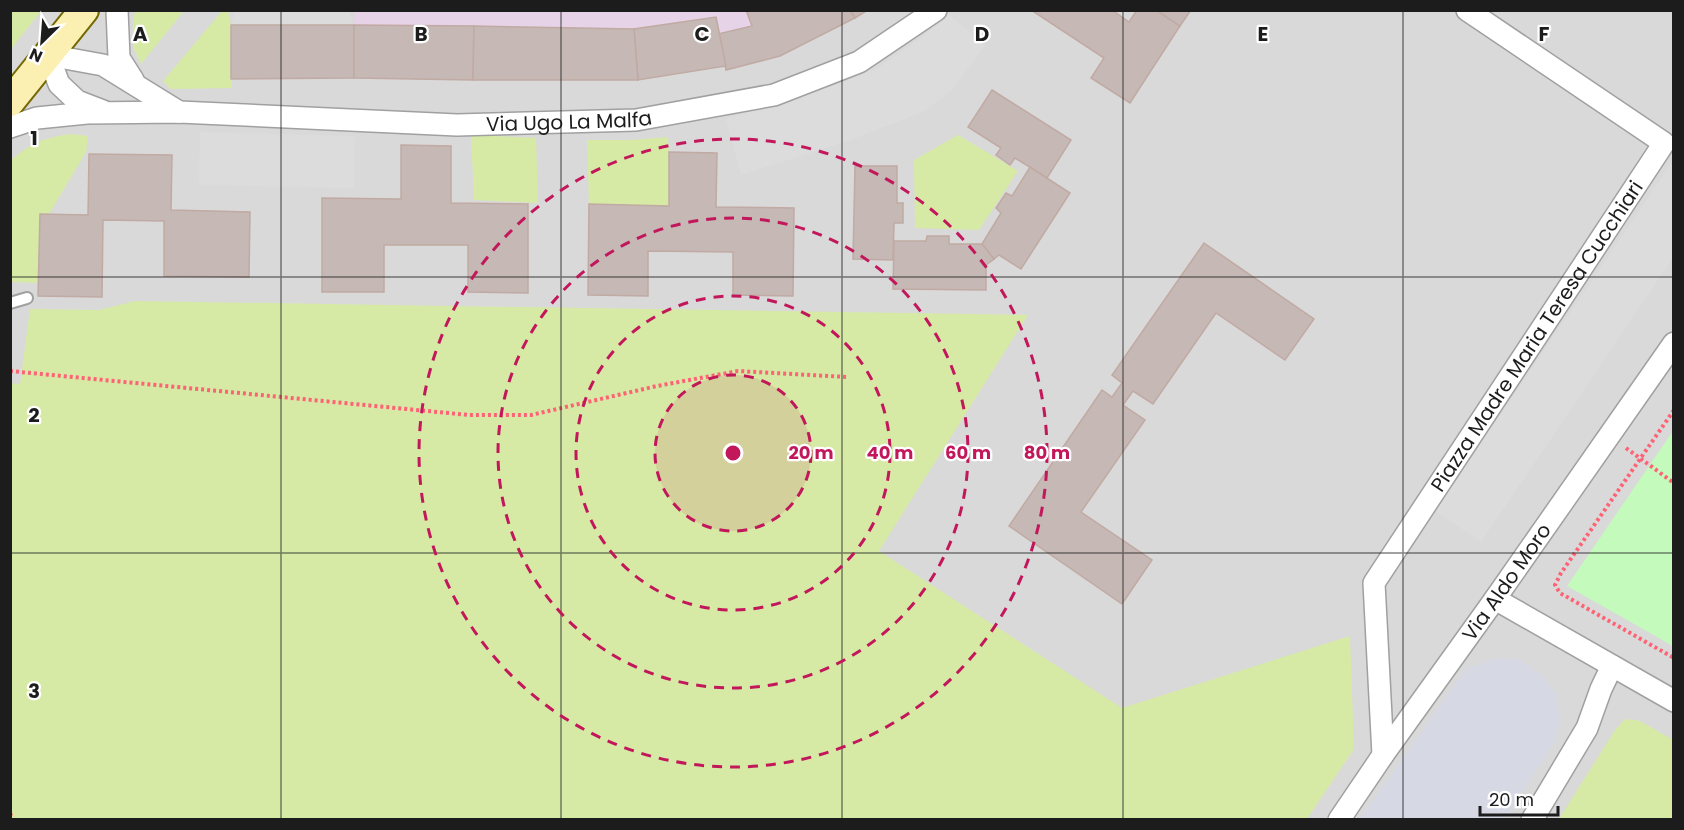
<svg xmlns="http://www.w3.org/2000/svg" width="1684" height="830" font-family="Poppins,sans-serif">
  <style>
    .residential { fill: #dad9d9 }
    .industrial { fill: #e7d3e7 }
    .grass { fill: #d6eaa5 }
    .park { fill: #c4fabc }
    .parking { fill: #dcdcdc }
    .plaza { fill: #d6d9e3 }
    .building { fill: #c5b8b5; stroke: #c0aaa3; stroke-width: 1.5 }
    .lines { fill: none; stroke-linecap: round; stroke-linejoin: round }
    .lane-casing { stroke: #a0a0a0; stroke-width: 14 }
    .street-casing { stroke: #a0a0a0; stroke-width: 24 }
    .secondary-casing { stroke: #746802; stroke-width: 32 }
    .path { stroke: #fd6375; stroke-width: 4; stroke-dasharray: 3 3; stroke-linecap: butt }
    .lane { stroke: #fff; stroke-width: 10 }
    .street { stroke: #fff; stroke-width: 21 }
    .secondary { stroke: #fbefb2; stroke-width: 28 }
    .grid { fill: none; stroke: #1c1c1c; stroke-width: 1.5; stroke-opacity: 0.55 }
    .ring { fill: none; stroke: #c2185b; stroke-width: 3; stroke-dasharray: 10 8 }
    .labels { text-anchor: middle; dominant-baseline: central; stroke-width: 4.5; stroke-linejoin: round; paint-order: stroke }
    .street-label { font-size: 20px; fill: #1c1c1c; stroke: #fff }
    .grid-label { font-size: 20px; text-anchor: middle; font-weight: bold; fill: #1c1c1c; stroke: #fff; stroke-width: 4.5; stroke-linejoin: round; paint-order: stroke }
    .centre { fill: #c2185b; stroke: #fff; stroke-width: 3 }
    .ring-label { font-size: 18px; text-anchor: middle; font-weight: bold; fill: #c2185b; stroke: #fff; stroke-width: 4.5; stroke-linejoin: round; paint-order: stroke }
  </style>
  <rect width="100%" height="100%" fill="#eee7e1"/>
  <rect class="residential" x="11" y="11" width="1662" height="808"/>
  <polygon class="industrial" points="355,10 746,10 752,26 718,34 715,17 634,29 354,25"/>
  <g class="grass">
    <polygon points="11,10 41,11 11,49 10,11"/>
    <polygon points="136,11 184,11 141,64 133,47 133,17"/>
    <polygon points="222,11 228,11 231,25 232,88 171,89 163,81"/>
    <path d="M 72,134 L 88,136 L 86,152 L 49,214 L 40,214 L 39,283 L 11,282 L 11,160 C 31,143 46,137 72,134 Z"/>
    <polygon points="471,135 536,138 538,203 474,200"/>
    <polygon points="958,135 1018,171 979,230 915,228 914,160"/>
    <polygon points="668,137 669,152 669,206 589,204 587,140 632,140"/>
    <polygon points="135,301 1028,315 879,551 1122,708 1350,636 1354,749 1307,819 11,819 11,383 20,384 30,309 99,310"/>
    <polygon points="1625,719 1640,721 1673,740 1673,819 1559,819 1615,730"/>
  </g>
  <polygon class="park" points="1673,431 1673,646 1567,586"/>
  <g class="parking">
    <polygon points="236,10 350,11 354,25 231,25"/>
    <polygon points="949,15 986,45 951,91 925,111 848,141 741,175 726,119 833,86 878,68 917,41"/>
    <polygon points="200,132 355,136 354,188 199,185"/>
    <polygon points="1673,161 1673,258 1481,542 1435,511"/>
  </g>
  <polygon class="plaza" points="1495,658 1521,660 1544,677 1555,693 1560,722 1555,741 1505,819 1360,819 1465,670"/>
  <g class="building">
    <polygon points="746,10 850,10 855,18 780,56 726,70 718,34 752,26"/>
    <polygon points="850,10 868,10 855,18"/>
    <polygon points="1031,10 1112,10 1129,22 1137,10 1156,10 1180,26 1130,103 1091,78 1104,58"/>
    <polygon points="1156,10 1191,10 1180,26"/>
    <polygon points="716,17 726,66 638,80 634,29"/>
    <polygon points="231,25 354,25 354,78 231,79"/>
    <polygon points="354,25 474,26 473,80 354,78"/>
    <polygon points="474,26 634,29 638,80 473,80"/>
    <polygon points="992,90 1071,140 1047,178 1015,158 1010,165 996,155 1001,148 968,127"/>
    <polygon points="401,145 451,146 451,203 528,204 528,293 468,292 468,245 384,245 384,292 322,292 322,198 401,199"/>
    <polygon points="669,152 717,153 716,207 794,208 793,296 733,295 733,252 648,251 648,296 588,295 589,204 669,206"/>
    <polygon points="89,154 172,155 171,210 250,212 249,277 164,276 164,221 103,220 102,297 38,296 40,214 88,215"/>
    <polygon points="855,166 897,166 897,203 903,203 903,223 894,223 893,260 853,259"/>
    <polygon points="1030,167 1070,193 1021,269 999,255 994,259 982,244 1001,213 996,208 1006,193 1012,196"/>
    <polygon points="927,236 949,236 949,244 982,244 994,259 986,265 986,290 893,289 894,241 926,241"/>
    <polygon points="1204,243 1314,319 1285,360 1216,313 1153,404 1133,391 1123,405 1145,420 1081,512 1152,560 1122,604 1009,526 1102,390 1112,397 1122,383 1112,375"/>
  </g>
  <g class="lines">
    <defs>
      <polyline id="lane" points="10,303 27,298"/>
      <g id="street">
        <polyline points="117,10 119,58 133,80"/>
        <polyline points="48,55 103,65 179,112"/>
        <polyline points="48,55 59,84 77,101 103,111"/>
        <path id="s1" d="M 10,127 L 37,118 L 87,113 L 179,112 L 457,125 L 636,120 L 774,95 L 859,62 L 936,10"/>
        <polyline points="1495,599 1674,701"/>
        <path id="s2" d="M 1383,755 L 1374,583 L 1664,143 L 1467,10"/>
        <path id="s3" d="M 1339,820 L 1383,755 L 1495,599 L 1674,343"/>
        <polyline points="1532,820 1587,728 1601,689 1612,666"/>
      </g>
      <polyline id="secondary" points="10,102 84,10"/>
    </defs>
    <use href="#lane" class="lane-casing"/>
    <use href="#street" class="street-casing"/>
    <use href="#secondary" class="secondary-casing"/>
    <g class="path">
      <polyline points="10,371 469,415 531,415 657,386 738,371 847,377"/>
      <polyline points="1674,410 1561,573 1555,585 1560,593 1674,658"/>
      <polyline points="1626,448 1674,483"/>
      <polyline points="10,813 13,820"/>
    </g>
    <use href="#lane" class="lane"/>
    <use href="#street" class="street"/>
    <use href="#secondary" class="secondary"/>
  </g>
  <path class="grid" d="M 281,10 L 281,820M 561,10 L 561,820M 842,10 L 842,820M 1123,10 L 1123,820M 1403,10 L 1403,820M 10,277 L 1674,277M 10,553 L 1674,553"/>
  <circle cx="733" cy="453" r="78" fill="#c2185b" fill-opacity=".12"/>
  <g class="ring">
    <circle cx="733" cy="453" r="78"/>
    <circle cx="733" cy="453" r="157"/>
    <circle cx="733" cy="453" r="235"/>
    <circle cx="733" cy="453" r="314"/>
  </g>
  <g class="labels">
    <g class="street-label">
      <text stroke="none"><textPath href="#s1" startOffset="561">Via Ugo La Malfa</textPath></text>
      <text stroke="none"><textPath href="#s2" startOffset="468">Piazza Madre Maria Teresa Cucchiari</textPath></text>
      <text stroke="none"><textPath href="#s3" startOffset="291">Via Aldo Moro</textPath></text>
    </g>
  </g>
  <g class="grid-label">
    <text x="140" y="41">A</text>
    <text x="421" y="41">B</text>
    <text x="702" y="41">C</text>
    <text x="982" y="41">D</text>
    <text x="1263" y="41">E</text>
    <text x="1544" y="41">F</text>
    <text x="34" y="145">1</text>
    <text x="34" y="422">2</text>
    <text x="34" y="698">3</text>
  </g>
  <circle cx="733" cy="453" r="9" class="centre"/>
  <g class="ring-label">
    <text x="811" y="459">20 m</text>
    <text x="890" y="459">40 m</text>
    <text x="968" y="459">60 m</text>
    <text x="1047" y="459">80 m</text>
  </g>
  <rect width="1684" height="830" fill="none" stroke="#1c1c1c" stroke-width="24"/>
  <g transform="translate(42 42) rotate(205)" stroke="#ffffff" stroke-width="4.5" paint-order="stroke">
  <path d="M0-4.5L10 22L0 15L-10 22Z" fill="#1c1c1c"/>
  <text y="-9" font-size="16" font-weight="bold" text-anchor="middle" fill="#1c1c1c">N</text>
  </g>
  <path d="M1480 806v9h78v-9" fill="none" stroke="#1c1c1c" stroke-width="3"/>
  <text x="1489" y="806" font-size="18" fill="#1c1c1c" stroke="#ffffff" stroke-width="4.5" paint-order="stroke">20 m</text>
</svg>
